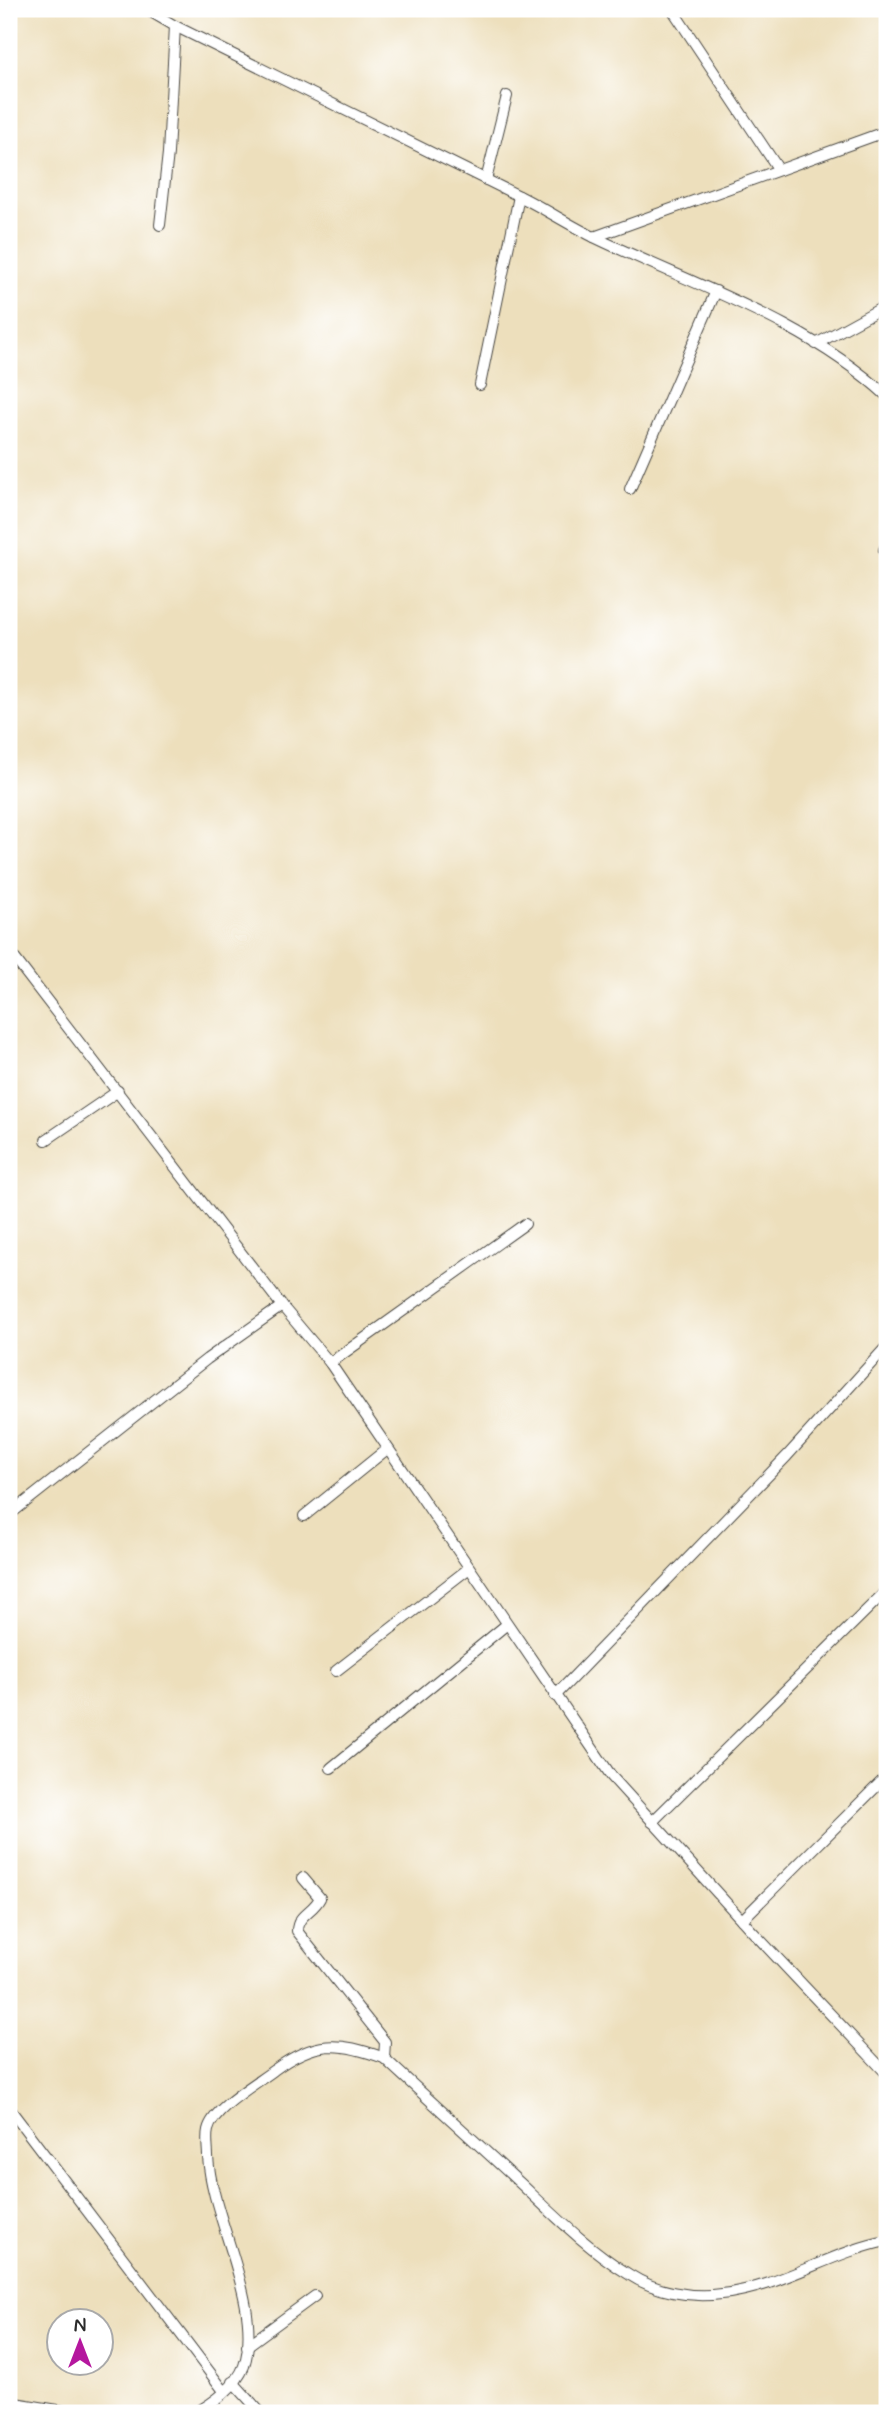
<svg xmlns="http://www.w3.org/2000/svg" width="896" height="2422" font-family="Mynerve,sans-serif">
  <style>
    .lines { fill: none; stroke-linecap: round; stroke-linejoin: round }
    .minor-casing { stroke: #484641; stroke-width: 12 }
    .minor { stroke: #fff; stroke-width: 10 }
  </style>
  <rect width="100%" height="100%" fill="#fff"/>
  <filter id="ink" filterUnits="userSpaceOnUse"><feTurbulence type="fractalNoise" baseFrequency=".0143" numOctaves="2"/><feDisplacementMap in="SourceGraphic" scale="14" xChannelSelector="R" yChannelSelector="G"/><feConvolveMatrix kernelMatrix="1 2 1 2 8 2 1 2 1" color-interpolation-filters="sRGB"/></filter>
  <filter id="wash" filterUnits="userSpaceOnUse"><feTurbulence type="fractalNoise" baseFrequency=".00686" numOctaves="4" result="noise"/><feDisplacementMap in="SourceGraphic" scale="28" xChannelSelector="R" yChannelSelector="G"/><feGaussianBlur stdDeviation="1.57" result="paint"/><feColorMatrix in="noise" values="0 0 0 0 0 0 0 0 0 0 0 0 0 0 0 0 0 1.4 0 .05"/><feComposite in="paint" operator="in"/></filter>
  <g filter="url(#wash)">
    <rect width="100%" height="100%" fill="#eddfbc"/>
  </g>
  <g filter="url(#ink)">
    <g class="lines">
      <defs>
        <g id="minor">
          <path d="M 146,9 L 175,26 C 289,82 403,138 517,195 C 544,208 569,225 596,238 C 696,286 804,320 887,396"/>
          <polyline points="672,9 779,170"/>
          <polyline points="486,180 507,96"/>
          <polyline points="160,225 168,153 175,26"/>
          <polyline points="594,237 887,131"/>
          <polyline points="816,344 887,305"/>
          <polyline points="480,385 519,196"/>
          <polyline points="630,489 716,291"/>
          <polyline points="884,550 887,544"/>
          <polyline points="9,951 282,1306 330,1363 612,1777 750,1929 887,2074"/>
          <polyline points="46,1140 118,1091"/>
          <polyline points="330,1363 525,1224"/>
          <polyline points="9,1515 207,1359 282,1306"/>
          <polyline points="304,1516 387,1449"/>
          <polyline points="336,1671 468,1569"/>
          <polyline points="555,1696 787,1456 887,1346"/>
          <polyline points="331,1768 506,1625"/>
          <polyline points="652,1822 887,1590"/>
          <path d="M 303,1878 L 320,1898 C 313,1912 297,1915 297,1931 L 385,2042 L 384,2058"/>
          <polyline points="742,1920 887,1776"/>
          <polyline points="9,2108 224,2391"/>
          <polyline points="247,2346 315,2296"/>
          <polyline points="233,2382 261,2413"/>
          <polyline points="9,2402 76,2413"/>
          <path d="M 195,2413 C 212,2404 237,2386 244,2366 C 264,2305 212,2220 208,2157 C 208,2149 206,2138 208,2130 C 213,2108 256,2084 274,2070 C 315,2040 338,2041 384,2058 C 429,2100 475,2141 520,2183 C 555,2216 589,2250 630,2275 C 656,2292 691,2298 721,2294 C 780,2288 830,2252 887,2241"/>
        </g>
      </defs>
      <use href="#minor" class="minor-casing"/>
      <use href="#minor" class="minor"/>
    </g>
  </g>
  <rect width="896" height="2422" fill="none" stroke="#fff" stroke-width="35"/>
  <g transform="translate(80 2342)"><circle r="33" fill="#ffffff" stroke="#aaaaaa" stroke-width="2"/>
  <path d="M0-5L12 26L0 18L-12 26Z" fill="#b5179e"/>
  <text y="-10" font-size="19" font-weight="bold" text-anchor="middle" fill="#2b2b2b">N</text>
  </g>
</svg>
